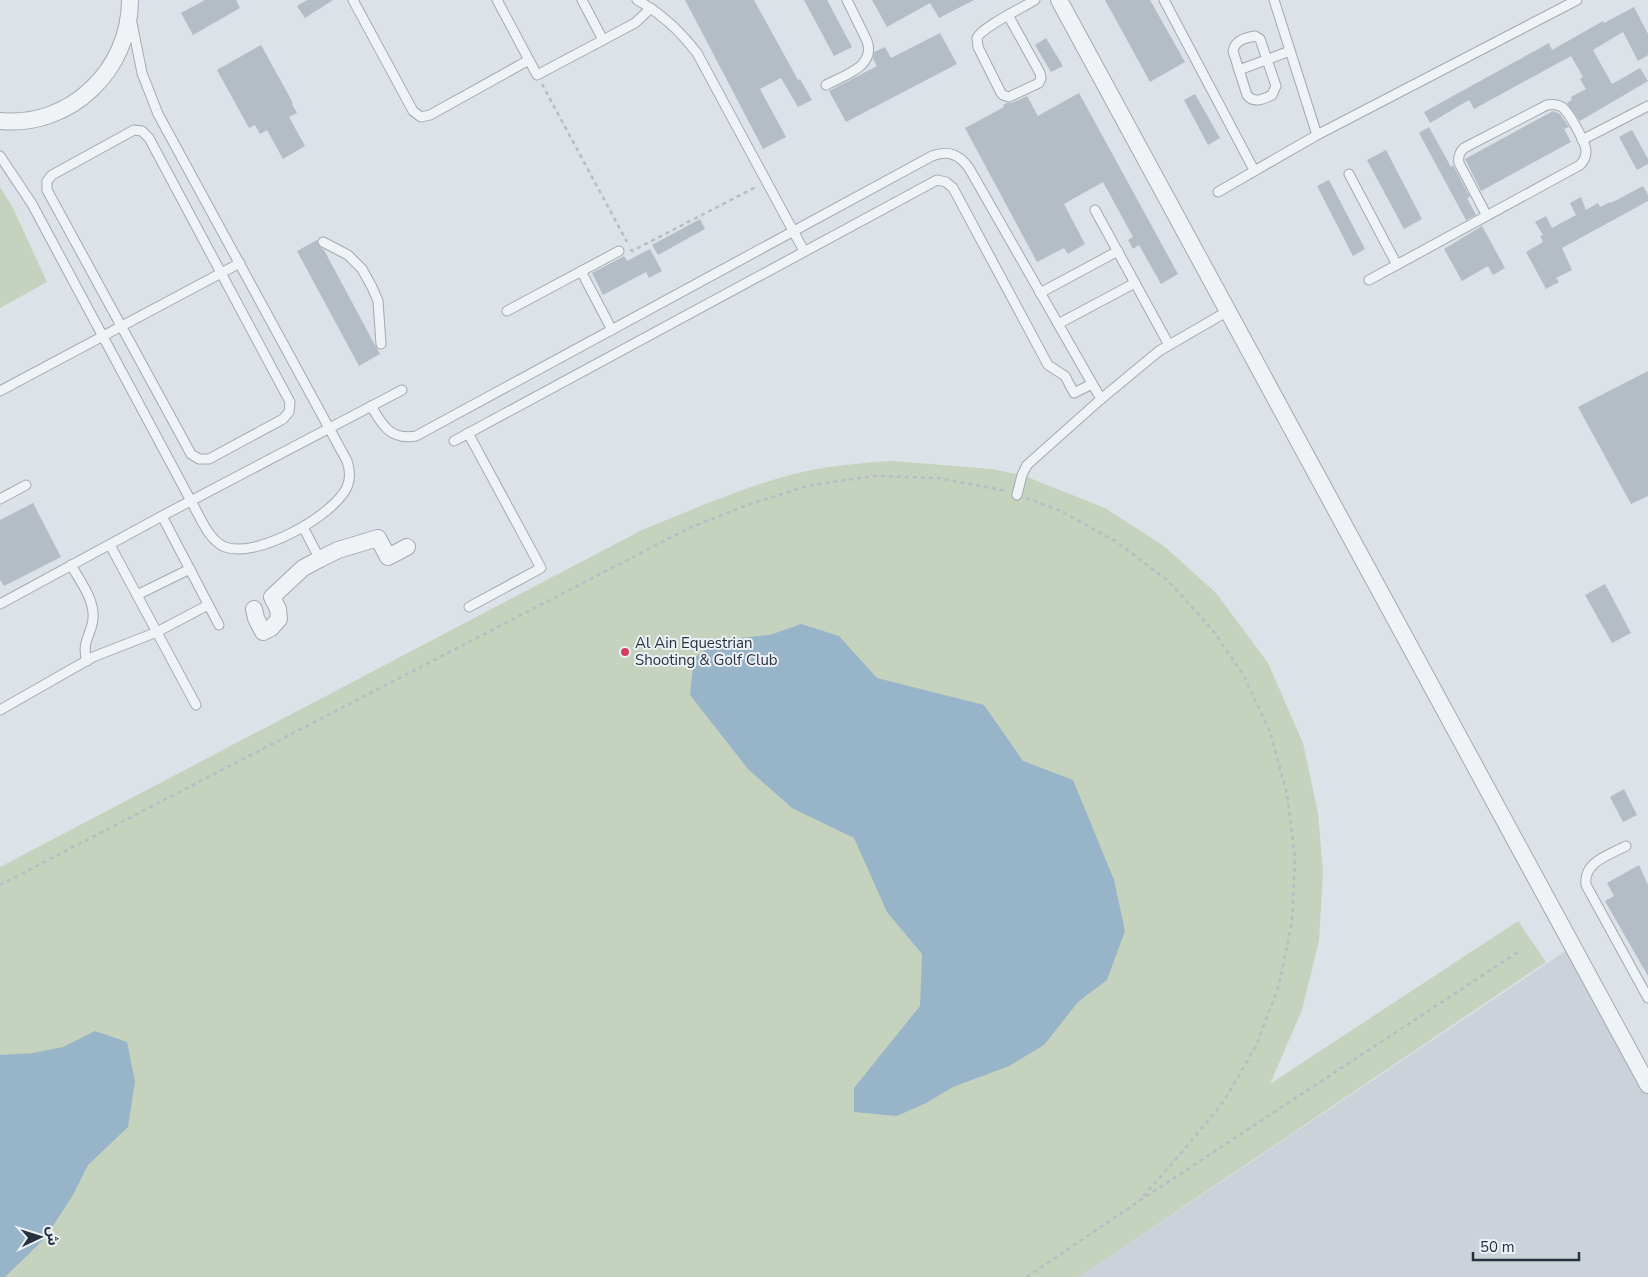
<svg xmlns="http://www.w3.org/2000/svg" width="1648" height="1277" font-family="'Nunito Sans','Noto Sans Arabic',sans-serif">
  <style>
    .built { fill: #cbd2da }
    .green { fill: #c5d2be }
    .water { fill: #97b4c9 }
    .building { fill: #b4bcc5 }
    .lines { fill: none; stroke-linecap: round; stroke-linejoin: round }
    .lane-casing { stroke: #a2a9b2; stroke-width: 11 }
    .street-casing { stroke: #a2a9b2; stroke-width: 18 }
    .path { stroke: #b7bdc3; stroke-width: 2.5; stroke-dasharray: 4 4; stroke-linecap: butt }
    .lane { stroke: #f0f3f6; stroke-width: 9 }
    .street { stroke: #f0f3f6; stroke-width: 16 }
    .poi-dot { fill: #d23d61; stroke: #edf1f5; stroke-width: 2 }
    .labels { text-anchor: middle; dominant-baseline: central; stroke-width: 4; stroke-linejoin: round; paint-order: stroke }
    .poi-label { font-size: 15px; fill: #26313f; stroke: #edf1f5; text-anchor: start }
  </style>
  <rect width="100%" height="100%" fill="#dde2e8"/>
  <polygon class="built" points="1573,946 1605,1004 1648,1093 1648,1277 1079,1277"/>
  <g class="green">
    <polygon points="0,187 12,206 47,282 0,308"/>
    <path d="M 893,461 L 992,469 L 1022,475 L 1105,508 L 1164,546 L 1216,593 L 1268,663 L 1303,743 L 1318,813 L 1323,872 L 1319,941 L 1302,1010 L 1270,1084 L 1518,921 L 1546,962 L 1079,1277 L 0,1277 L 0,867 L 642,530 C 691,510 739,489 790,475 C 824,466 858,463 893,461 Z"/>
  </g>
  <g class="water">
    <polygon points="801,624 839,636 877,678 984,705 1023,761 1073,780 1114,880 1125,931 1107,980 1078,1002 1044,1045 1009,1066 953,1087 926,1103 897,1116 854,1112 854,1088 920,1006 922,954 887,912 854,838 792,808 748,769 690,695 694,658 719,640 770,635"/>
    <polygon points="95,1031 127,1042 135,1081 128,1127 88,1165 73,1195 45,1238 5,1277 0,1277 0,1055 33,1053 63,1047"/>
  </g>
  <g class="building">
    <polygon points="205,0 236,0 240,8 193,35 181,13"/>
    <polygon points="307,0 333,0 305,18 297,6"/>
    <polygon points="685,0 754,0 798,80 800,79 812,100 798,107 781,78 760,89 786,137 763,149"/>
    <polygon points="804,0 827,0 852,47 834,56"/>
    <polygon points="872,0 974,0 939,18 930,3 887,27"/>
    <polygon points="1105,0 1150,0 1185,62 1150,82"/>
    <polygon points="1634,7 1648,34 1648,55 1638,61 1623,32 1593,50 1612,84 1640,68 1648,81 1580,121 1567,103 1572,100 1571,97 1586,89 1580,79 1583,77 1571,56 1474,109 1469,100 1430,123 1424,112 1549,43 1552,50 1603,21 1604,23"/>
    <polygon points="940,33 957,64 846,122 829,91 877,66 873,59 874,52 885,47 891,58"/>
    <polygon points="1046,38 1063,66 1051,72 1035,45"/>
    <polygon points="261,45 293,103 292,104 297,113 289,117 305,146 283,159 267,130 260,134 255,125 249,128 217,70"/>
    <polygon points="1079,93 1178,274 1161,284 1139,245 1133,249 1128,240 1133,237 1103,182 1064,204 1085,244 1068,254 1064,248 1037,262 965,128 1004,107 1003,105 1007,103 1012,103 1027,96 1038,116"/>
    <polygon points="1195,94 1220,138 1208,145 1184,100"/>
    <polygon points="1553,111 1560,114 1569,127 1564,129 1571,142 1481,191 1465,159"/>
    <polygon points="1429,127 1451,167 1453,165 1470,197 1467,198 1476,215 1466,220 1419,133"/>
    <polygon points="1632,130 1648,159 1648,164 1637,170 1619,137"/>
    <polygon points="1386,150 1422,219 1404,229 1367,160"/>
    <polygon points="1329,180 1365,249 1353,256 1317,186"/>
    <polygon points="1643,186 1648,195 1648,201 1562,248 1572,270 1556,278 1559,282 1546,289 1526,252 1543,242 1540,236 1543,235 1535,222 1546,216 1552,228 1576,215 1570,203 1581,197 1586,210 1598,203 1600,207 1610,202 1611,203"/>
    <polygon points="700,219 705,229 658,255 652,245"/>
    <polygon points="1482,226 1505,268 1493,275 1488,266 1462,281 1444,249"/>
    <polygon points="317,240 318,245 324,250 376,347 380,354 359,366 297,251"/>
    <polygon points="650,249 662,271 649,278 646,272 603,295 592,273 624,256 627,261"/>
    <polygon points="1648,371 1648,496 1631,504 1578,407"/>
    <polygon points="33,503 61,557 4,586 0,580 0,520"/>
    <polygon points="1605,584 1631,633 1612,643 1585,595"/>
    <polygon points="1624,789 1637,815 1623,822 1610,797"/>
    <polygon points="1639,865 1648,885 1648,976 1605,901 1614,896 1607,883"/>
  </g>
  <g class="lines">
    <defs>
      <g id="lane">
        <polyline points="353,0 413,111 421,117 430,115 529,60"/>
        <polyline points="497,0 537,75 635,23 651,8"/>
        <polyline points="582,0 603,40"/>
        <path d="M 637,0 C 661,13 680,31 697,53 L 804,251"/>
        <polyline points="1164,0 1254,170"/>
        <polyline points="1274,0 1317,135"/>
        <path d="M 1008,15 L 1040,73 L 1041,78 L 1039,83 L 1009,97 L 1003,95 L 1001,93 L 978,47 L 977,38 C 982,27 1022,8 1035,0"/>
        <path d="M 1255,36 L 1260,39 L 1261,42 L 1276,86 L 1272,95 C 1264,99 1254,104 1247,95 L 1233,51 C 1235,40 1245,38 1255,36 Z"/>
        <polyline points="1239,70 1290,51"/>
        <path d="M 826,85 C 844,75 876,67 867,41 L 847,0"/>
        <polygon points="134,130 142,131 149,138 290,402 289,412 283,419 209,459 199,459 191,454 47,190 47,181 52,175"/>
        <polyline points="1582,140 1648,106"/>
        <path d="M 0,156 L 32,204 L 191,501 C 200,516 208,540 225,547 C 256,559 334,516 347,487 C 351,478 350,470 347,461 L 158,114 L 142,73 L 132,23"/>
        <polyline points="1349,174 1397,265"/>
        <polyline points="1218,192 1317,135 1577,0"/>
        <polyline points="1095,210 1169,345"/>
        <polyline points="323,242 348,255 362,269 372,287 378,301 381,344"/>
        <polyline points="581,271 612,330"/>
        <path d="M 1369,280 C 1440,242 1510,203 1580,165 C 1584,161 1586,157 1586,151 C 1586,143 1569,112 1562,107 C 1557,104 1552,104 1547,105 L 1464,148 C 1459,153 1458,157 1459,163 L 1487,216"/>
        <polyline points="1040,293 1118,251"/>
        <polyline points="507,311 619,251"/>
        <polyline points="1058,324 1135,283"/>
        <polyline points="0,391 240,263"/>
        <path d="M 371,406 C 383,426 390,440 416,436 L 932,156 C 948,150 959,154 969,168 L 1101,399"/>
        <polyline points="468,433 541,568 469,607"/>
        <polyline points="454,441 937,180 946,182 953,188 1048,365 1065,376 1074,393 1092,384"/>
        <polyline points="1017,495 1022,475 1027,465 1101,399 1159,351 1228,311"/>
        <polyline points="0,499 26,485"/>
        <polyline points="162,516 219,625"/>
        <polyline points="303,527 316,552"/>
        <polyline points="110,545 196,705"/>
        <path d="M 71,565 C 80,581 95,600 93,619 C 91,636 81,642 87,661"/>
        <polyline points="137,595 190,569"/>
        <polyline points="0,604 162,516 402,390"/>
        <polyline points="0,710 93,657 157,632 208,605"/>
        <path d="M 1626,846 C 1609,855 1583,862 1586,885 L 1648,998"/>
      </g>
      <g id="street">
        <polyline points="1059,0 1648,1085"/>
        <path d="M 0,121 C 70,128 130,70 130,0"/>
        <polyline points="254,609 256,618 263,632 271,628 279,619 278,609 272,597 303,568 320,559 338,550 378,538 388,557 407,547"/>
      </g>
    </defs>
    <use href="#lane" class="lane-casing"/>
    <use href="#street" class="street-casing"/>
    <g class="path">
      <polyline points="542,84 627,242"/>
      <polyline points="631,249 632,251 756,187"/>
      <polyline points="1026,498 1061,511 1117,542 1168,581 1211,628 1243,674 1270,732 1287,794 1295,858 1292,922 1279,985 1256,1046 1224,1101 1183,1151 1139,1201"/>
      <polyline points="0,885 689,528 750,504 811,485 874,476 938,478 1007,491"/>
      <polyline points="1027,1277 1139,1201 1518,952"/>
    </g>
    <use href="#lane" class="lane"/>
    <use href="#street" class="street"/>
  </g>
  <circle class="poi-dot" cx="625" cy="652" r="5"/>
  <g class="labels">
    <g class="poi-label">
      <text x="635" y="643">Al Ain Equestrian<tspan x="635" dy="17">Shooting &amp; Golf Club</tspan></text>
    </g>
  </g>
  <g transform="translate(40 1237) rotate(86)" stroke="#edf1f5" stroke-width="4" paint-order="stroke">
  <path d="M0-4L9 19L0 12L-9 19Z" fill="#26313f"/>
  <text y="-8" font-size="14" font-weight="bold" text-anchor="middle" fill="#26313f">ش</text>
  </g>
  <path d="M1473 1252v8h106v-8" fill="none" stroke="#26313f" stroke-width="2.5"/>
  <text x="1480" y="1252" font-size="15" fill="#26313f" stroke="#edf1f5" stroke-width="4" paint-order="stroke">50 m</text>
</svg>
